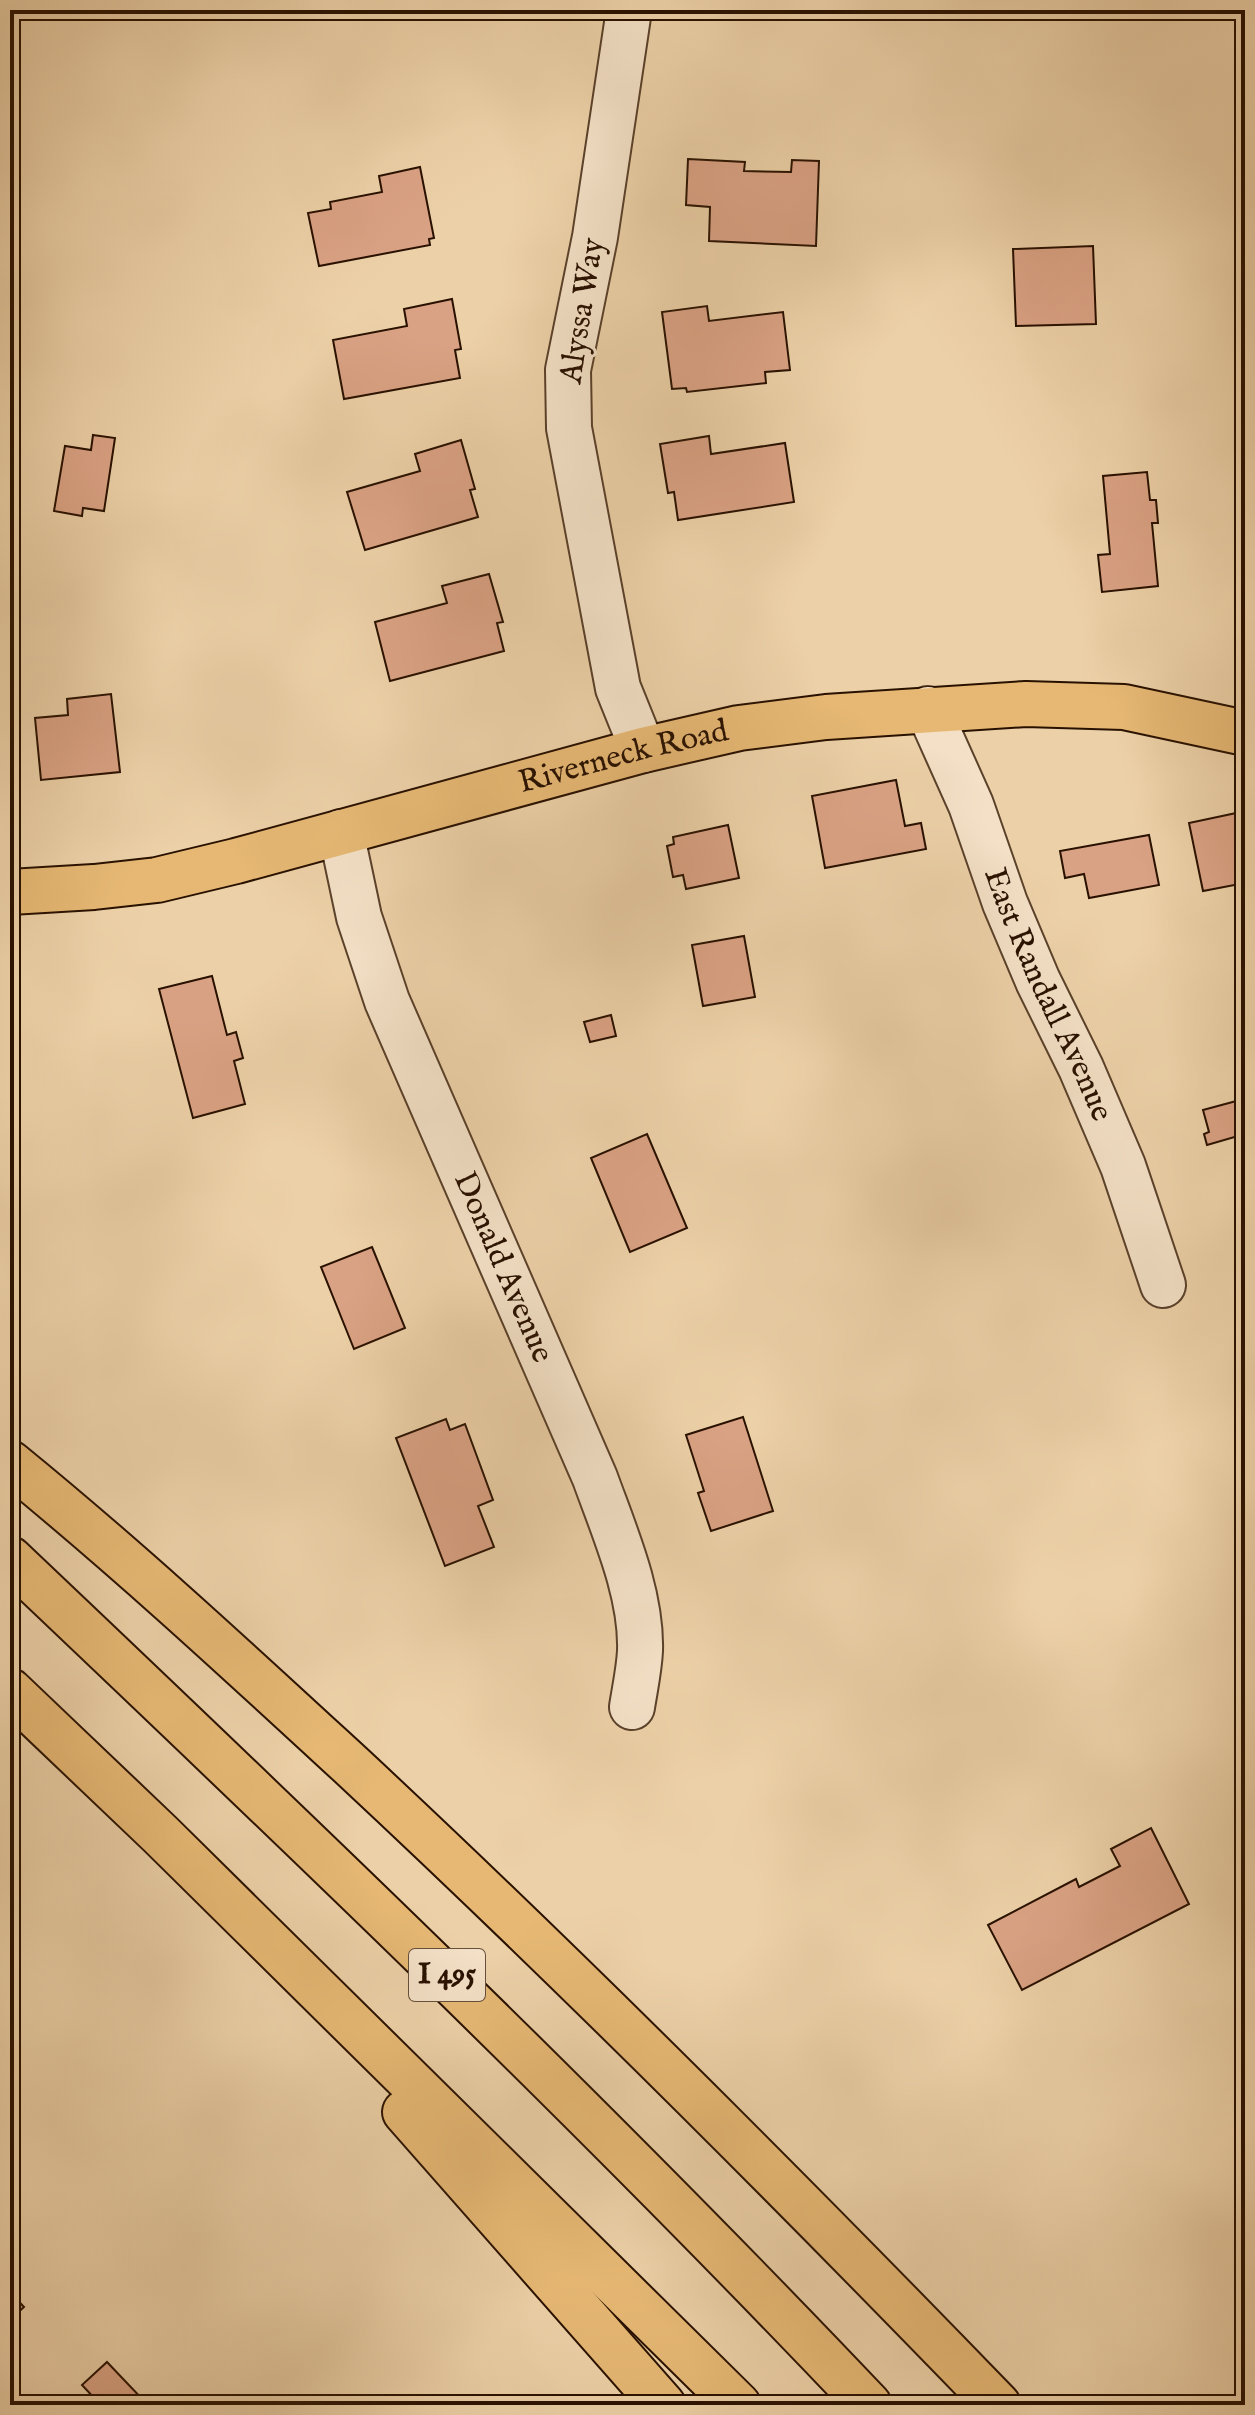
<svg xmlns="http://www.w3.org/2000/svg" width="1255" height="2415" font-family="'IM FELL English',serif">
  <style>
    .building { fill: #daa284; stroke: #291100; stroke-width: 2 }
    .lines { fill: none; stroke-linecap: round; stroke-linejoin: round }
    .minor-casing { stroke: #5a412a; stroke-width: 48 }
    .major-casing { stroke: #291100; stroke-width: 48 }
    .highway-casing { stroke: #291100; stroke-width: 48 }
    .minor { stroke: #f3e0c6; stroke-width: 44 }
    .major { stroke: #e6b874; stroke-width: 44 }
    .highway { stroke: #e6b874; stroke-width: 44 }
    .labels { text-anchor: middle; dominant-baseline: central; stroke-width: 6; stroke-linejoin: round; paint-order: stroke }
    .shield { fill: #f3e0c6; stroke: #664f3b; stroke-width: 2 }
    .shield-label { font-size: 30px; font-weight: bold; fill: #291100 }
    .street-label { font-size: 32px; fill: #291100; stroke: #f3e0c6 }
  </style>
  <rect width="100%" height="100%" fill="#ecd0a7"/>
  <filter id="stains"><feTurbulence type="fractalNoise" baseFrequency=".0025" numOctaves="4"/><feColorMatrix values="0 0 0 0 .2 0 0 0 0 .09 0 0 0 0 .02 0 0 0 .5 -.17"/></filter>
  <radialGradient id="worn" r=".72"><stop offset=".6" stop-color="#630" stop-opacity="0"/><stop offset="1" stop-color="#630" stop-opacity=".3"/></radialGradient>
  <g class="building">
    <polygon points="688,159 745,162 744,171 791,172 792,160 819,161 816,246 709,241 710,207 686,205"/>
    <polygon points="420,167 434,238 429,239 430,245 319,266 308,213 331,209 330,202 382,192 379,176"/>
    <polygon points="1093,246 1096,324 1016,326 1013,249"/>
    <polygon points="452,299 461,349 455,350 460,378 344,399 333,340 407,326 404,309"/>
    <polygon points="707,306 709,321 783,312 790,370 765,372 766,383 687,392 686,388 672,389 662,312"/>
    <polygon points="93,435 115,438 104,511 83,508 82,516 54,511 65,446 91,450"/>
    <polygon points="709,436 711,454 785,443 794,502 678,520 674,492 668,493 660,444"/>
    <polygon points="461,440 475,489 470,490 478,517 365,550 347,492 420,471 415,454"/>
    <polygon points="1147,472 1150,500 1156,500 1158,523 1152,523 1158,586 1102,592 1098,555 1110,554 1103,476"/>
    <polygon points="489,574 503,622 497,623 504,651 390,681 375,622 447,603 442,586"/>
    <polygon points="111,694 120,772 41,780 35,718 68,715 67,699"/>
    <polygon points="896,780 905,826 921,823 926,849 825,868 812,796"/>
    <polygon points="1241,812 1245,832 1245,883 1203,891 1189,823"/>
    <polygon points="728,825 739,878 686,889 683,875 673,877 667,846 674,844 673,837"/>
    <polygon points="1149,835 1159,885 1089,898 1084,874 1065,878 1060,851"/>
    <polygon points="744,936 755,997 703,1006 692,945"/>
    <polygon points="212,976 227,1035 236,1032 243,1058 234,1061 245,1104 193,1118 159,989"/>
    <polygon points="611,1015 616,1036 590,1042 584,1022"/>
    <polygon points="1240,1100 1245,1116 1245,1134 1207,1145 1204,1134 1209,1132 1203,1110"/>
    <polygon points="647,1134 687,1228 630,1252 591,1158"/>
    <polygon points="372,1247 405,1328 354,1349 321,1267"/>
    <polygon points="743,1417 773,1511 711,1531 698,1493 704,1491 686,1435"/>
    <polygon points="446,1419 450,1430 465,1424 493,1500 478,1506 494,1547 445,1566 396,1438"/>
    <polygon points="1151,1828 1189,1904 1022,1990 988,1925 1076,1879 1079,1887 1120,1866 1111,1849"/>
    <polygon points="10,2273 18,2282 10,2289"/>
    <polygon points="10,2292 24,2307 10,2320"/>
    <polygon points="107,2362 146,2403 144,2405 90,2405 96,2400 82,2385"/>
  </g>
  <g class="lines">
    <defs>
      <g id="minor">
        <polyline points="629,10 595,237 568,370 569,428 618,688 643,750"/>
        <path id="s1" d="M 928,709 L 971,805 L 1005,903 L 1038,981 L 1081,1068 L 1123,1166 L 1163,1285"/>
        <path id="s2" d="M 341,832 L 359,917 L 387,1001 L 595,1478 C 614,1531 642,1594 640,1651 C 639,1670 635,1688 632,1707"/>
      </g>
      <g id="major">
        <path id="s3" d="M 10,892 L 94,887 L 157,880 L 236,861 L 643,750 L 739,728 L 826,717 L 1026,704 L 1124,707 L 1245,733"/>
      </g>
      <g id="highway">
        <path d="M 10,1463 C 129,1560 241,1664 354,1768 C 575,1974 788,2188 998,2405"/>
        <path d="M 10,1559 C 302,1836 592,2113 869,2405"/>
        <polyline points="10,1691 160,1834 738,2405"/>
        <polyline points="405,2112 663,2405"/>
      </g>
    </defs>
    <use href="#minor" class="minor-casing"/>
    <use href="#major" class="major-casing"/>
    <use href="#highway" class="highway-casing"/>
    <use href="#minor" class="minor"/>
    <use href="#major" class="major"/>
    <use href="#highway" class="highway"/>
  </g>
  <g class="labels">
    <rect class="shield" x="409" y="1949" width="76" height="52" rx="6"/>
    <g class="shield-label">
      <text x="447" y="1975">I 495</text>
    </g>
    <g class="street-label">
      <text transform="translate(583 311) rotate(-81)">Alyssa Way</text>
      <text stroke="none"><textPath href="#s3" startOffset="630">Riverneck Road</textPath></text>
      <text stroke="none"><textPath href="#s1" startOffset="310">East Randall Avenue</textPath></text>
      <text stroke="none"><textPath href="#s2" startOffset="466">Donald Avenue</textPath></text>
    </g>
  </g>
  <rect width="1255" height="2415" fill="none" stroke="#ecd0a7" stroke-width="40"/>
  <rect x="12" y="12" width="1231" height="2391" fill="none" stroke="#291100" stroke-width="4"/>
  <rect x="20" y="20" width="1215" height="2375" fill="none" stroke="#291100" stroke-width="2"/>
  <rect width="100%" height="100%" filter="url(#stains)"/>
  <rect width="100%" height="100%" fill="url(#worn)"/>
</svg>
